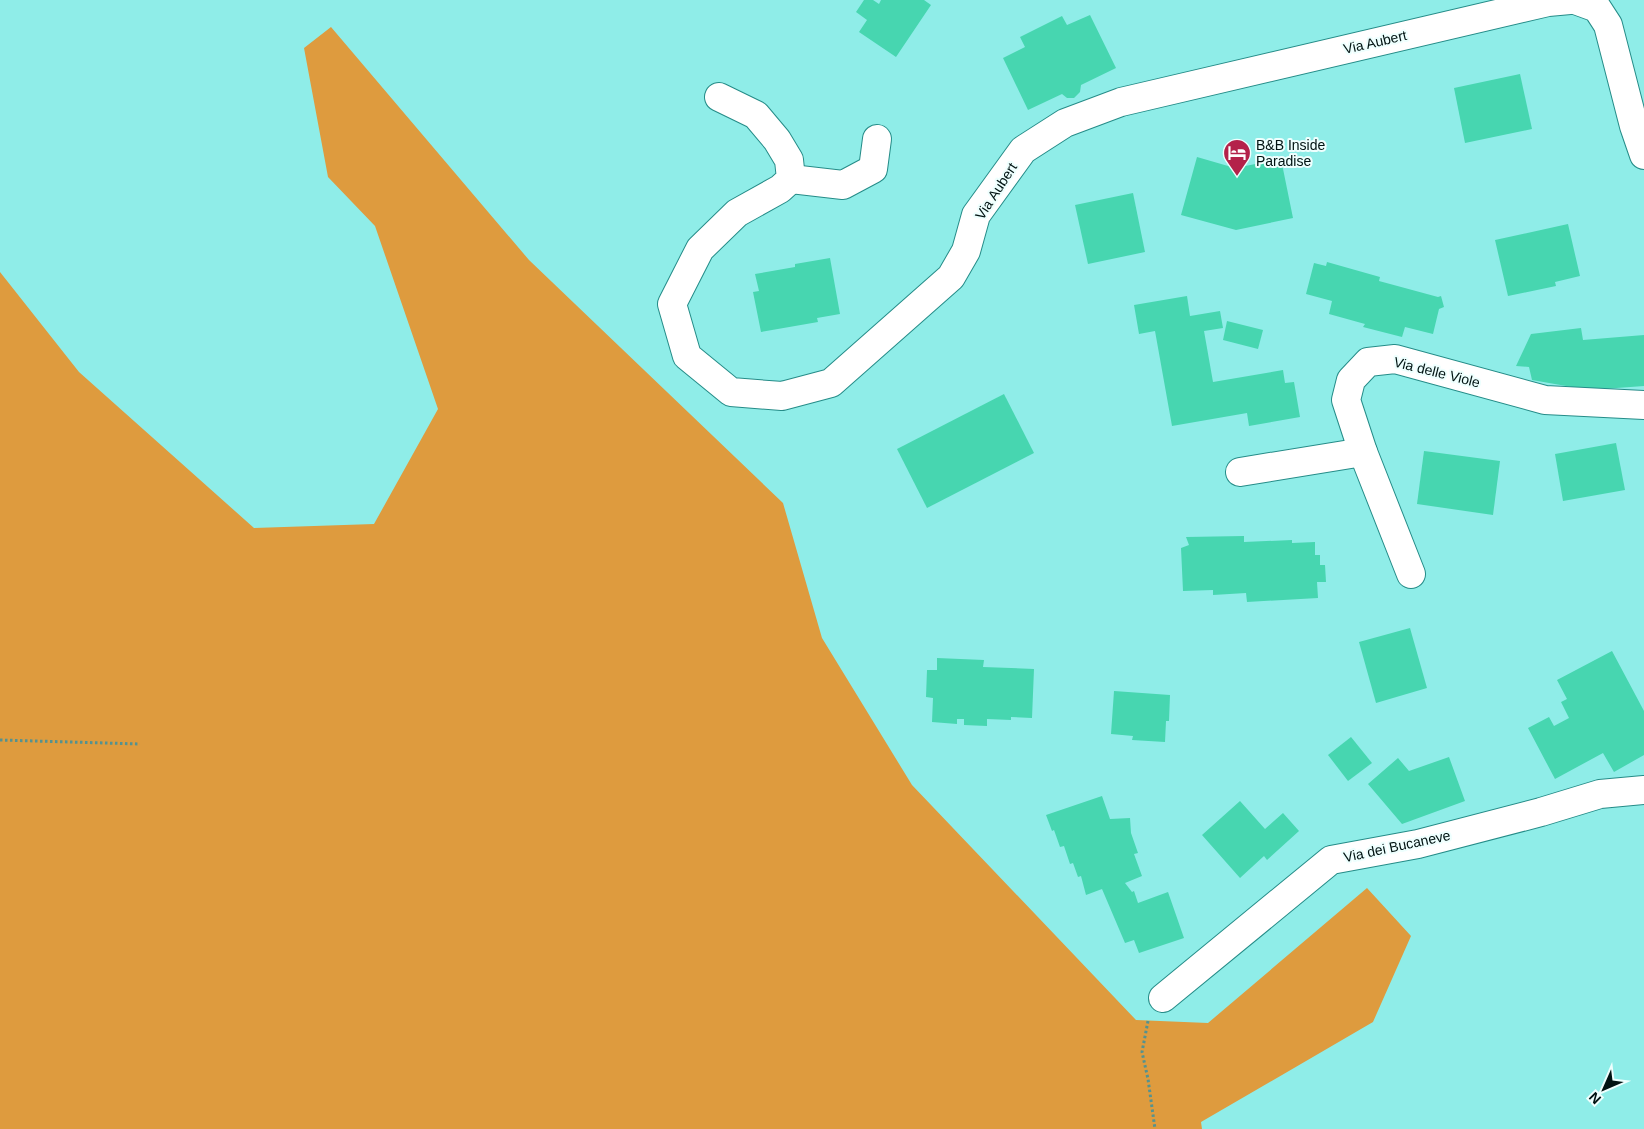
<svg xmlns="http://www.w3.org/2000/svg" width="1644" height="1129" font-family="Arial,sans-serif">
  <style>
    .forest { fill: #de9b3e }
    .building { fill: #47d6b0 }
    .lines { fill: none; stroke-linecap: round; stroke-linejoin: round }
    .minor-casing { stroke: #258c88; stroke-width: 30 }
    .path { stroke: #54928f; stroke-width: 3; stroke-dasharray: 2.5 2.5; stroke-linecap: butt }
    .minor { stroke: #fff; stroke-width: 28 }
    .labels { text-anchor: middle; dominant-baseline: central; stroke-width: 4; stroke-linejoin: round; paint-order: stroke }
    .street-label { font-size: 14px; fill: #011312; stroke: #eefffe }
    .poi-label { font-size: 14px; fill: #011312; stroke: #eefffe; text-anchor: start }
  </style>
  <rect width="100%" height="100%" fill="#8fede8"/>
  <polygon class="forest" points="331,27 529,260 783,503 822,638 912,785 1136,1020 1208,1023 1367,888 1411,936 1373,1022 1201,1122 1202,1129 0,1129 0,272 79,372 254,528 374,524 438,409 375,226 328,177 304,48"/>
  <g class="building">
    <polygon points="864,0 873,0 879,4 881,0 924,0 931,5 896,57 859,32 867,20 856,12"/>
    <polygon points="1090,15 1116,68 1081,85 1080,92 1074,98 1067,98 1062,94 1028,110 1003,58 1025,47 1020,37 1062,16 1067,25"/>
    <polygon points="1520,74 1532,129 1465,143 1454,88"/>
    <polygon points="1197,157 1235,168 1281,159 1293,218 1236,230 1181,215"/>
    <polygon points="1133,193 1145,252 1088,264 1075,205"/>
    <polygon points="1568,224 1580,276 1555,282 1556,286 1508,296 1495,240"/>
    <polygon points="830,258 840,314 817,318 818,322 761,332 753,292 759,291 755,274 795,267 795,264"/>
    <polygon points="1327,262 1380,277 1379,281 1438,297 1441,296 1444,307 1439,309 1433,334 1405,327 1402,337 1363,327 1365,324 1329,314 1332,301 1306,294 1314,263 1326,266"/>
    <polygon points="1187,296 1190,316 1220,311 1223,328 1204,331 1213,382 1283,370 1285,383 1294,382 1300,417 1249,426 1247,413 1172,426 1155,331 1139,334 1134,305"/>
    <polygon points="1227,321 1263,330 1258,349 1223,340"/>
    <polygon points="1581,328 1583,340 1644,335 1644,386 1589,390 1532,380 1529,367 1516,366 1531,334"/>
    <polygon points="1004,394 1034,453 927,508 897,449"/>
    <polygon points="1616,443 1625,490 1563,501 1555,454"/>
    <polygon points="1424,451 1500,461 1493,515 1417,504"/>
    <polygon points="1244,536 1244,542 1292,540 1292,543 1315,542 1315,555 1320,555 1320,565 1325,565 1326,582 1317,582 1318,598 1247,602 1246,593 1213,595 1213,590 1183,591 1181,548 1189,545 1186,537"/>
    <polygon points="1410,628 1427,688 1376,703 1359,642"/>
    <polygon points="1612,651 1644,711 1644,755 1614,772 1603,753 1555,779 1528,728 1549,717 1554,726 1569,718 1561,702 1567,699 1557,680"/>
    <polygon points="937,658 984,660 983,667 1034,669 1032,718 1011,717 1011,720 987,719 987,726 964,725 964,719 957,719 957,724 932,722 933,698 926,697 927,670 937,670"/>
    <polygon points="1114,691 1170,695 1169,721 1166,721 1165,742 1132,740 1133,736 1111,734"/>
    <polygon points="1351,737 1372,763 1348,781 1328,755"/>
    <polygon points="1449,757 1465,801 1402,824 1368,784 1398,758 1409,771"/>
    <polygon points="1102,796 1110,819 1130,818 1131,833 1138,853 1134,854 1142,876 1125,883 1132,892 1134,891 1138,903 1168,892 1184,938 1139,953 1134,940 1125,943 1102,889 1086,895 1081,876 1078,877 1073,863 1070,864 1064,846 1060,847 1054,830 1052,831 1046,815"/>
    <polygon points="1240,801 1265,829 1283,813 1299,831 1267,860 1264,856 1240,878 1202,835"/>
  </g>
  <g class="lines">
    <defs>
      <g id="minor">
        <polyline points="1575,0 1597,8 1608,25 1634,126 1644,155"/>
        <polyline points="719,97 756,115 777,140 789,160 791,179 780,189 737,213 700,249 672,304 687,356 731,392 782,396 831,383 951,277 966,251 976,215 1023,150 1065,123 1121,102 1548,2 1570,0"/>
        <polyline points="791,179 843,185 873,169 877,139"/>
        <polyline points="1240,472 1363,452"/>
        <polyline points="1411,574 1363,452 1346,400 1351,380 1368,362 1395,359 1545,400 1644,405"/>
        <polyline points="1163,998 1331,860 1418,844 1541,812 1600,794 1644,790"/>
      </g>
    </defs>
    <use href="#minor" class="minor-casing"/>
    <g class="path">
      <polyline points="0,740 140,744"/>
      <polyline points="1148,1021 1142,1052 1148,1079 1155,1129"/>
    </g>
    <use href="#minor" class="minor"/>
  </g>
  <defs>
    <symbol id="hotel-pin" viewBox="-11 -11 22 30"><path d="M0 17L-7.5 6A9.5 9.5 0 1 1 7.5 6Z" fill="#b4224a" stroke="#eefffe"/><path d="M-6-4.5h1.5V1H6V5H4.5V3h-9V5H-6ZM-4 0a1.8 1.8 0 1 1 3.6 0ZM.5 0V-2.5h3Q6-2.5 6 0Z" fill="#fff"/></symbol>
  </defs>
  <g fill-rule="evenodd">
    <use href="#hotel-pin" x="1221" y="137" width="32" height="43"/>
  </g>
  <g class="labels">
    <g class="street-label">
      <text transform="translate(1375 42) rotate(-13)">Via Aubert</text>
      <text transform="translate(996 191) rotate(-57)">Via Aubert</text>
      <text transform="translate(1437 372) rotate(14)">Via delle Viole</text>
      <text transform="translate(1397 846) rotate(-12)">Via dei Bucaneve</text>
    </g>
    <g class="poi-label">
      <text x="1256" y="145">B&amp;B Inside<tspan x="1256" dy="16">Paradise</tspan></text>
    </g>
  </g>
  <g transform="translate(1604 1089) rotate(225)" stroke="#eefffe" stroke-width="4" paint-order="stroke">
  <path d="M0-4L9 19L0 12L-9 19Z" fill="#011312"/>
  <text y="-8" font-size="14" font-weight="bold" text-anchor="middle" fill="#011312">N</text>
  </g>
</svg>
